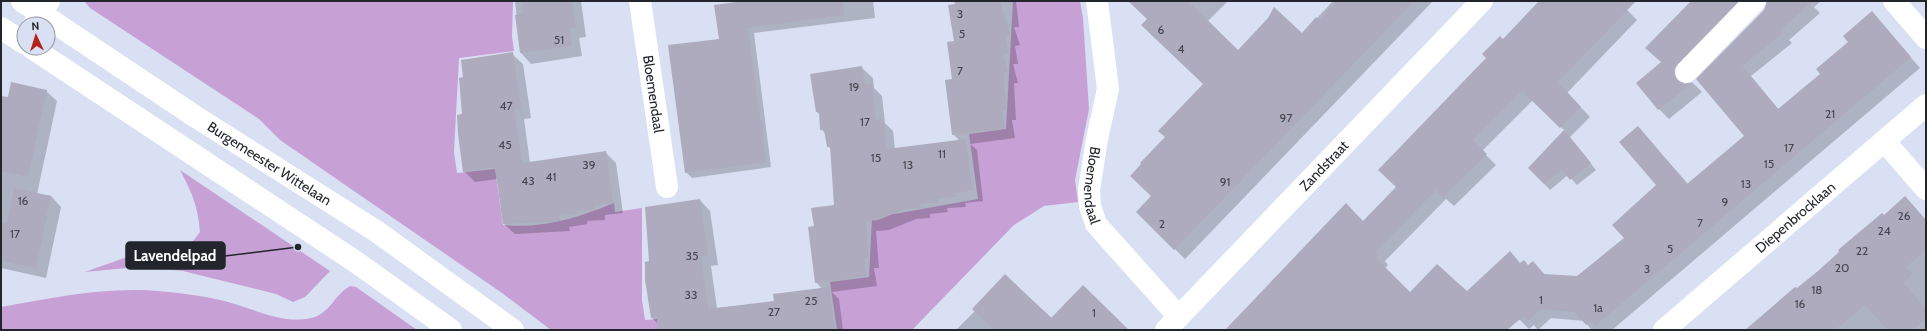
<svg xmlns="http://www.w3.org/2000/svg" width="1927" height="331" font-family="Cabin,sans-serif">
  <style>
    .green { fill: #c7a0d6 }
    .shadow { fill: #0003 }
    .building { fill: #adabbd }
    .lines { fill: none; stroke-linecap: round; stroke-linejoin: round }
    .street { stroke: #fff; stroke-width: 22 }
    .secondary { stroke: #fff; stroke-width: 22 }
    .labels { text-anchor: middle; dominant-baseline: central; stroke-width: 4; stroke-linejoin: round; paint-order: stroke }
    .number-label { font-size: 12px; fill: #454650 }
    .street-label { font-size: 14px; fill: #22252c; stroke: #d9e0f3 }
    .leader { fill: none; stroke: #22252c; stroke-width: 1.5 }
    .callout-dot { fill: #22252c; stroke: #d9e0f3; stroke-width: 1.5 }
    .callout { fill: #22252c; stroke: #22252c; stroke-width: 1.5 }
    .callout-label { font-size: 15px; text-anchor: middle; font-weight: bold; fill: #fff }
  </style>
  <rect width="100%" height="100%" fill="#d9e0f3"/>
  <g class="green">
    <path d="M 84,1 L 513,1 L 512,36 L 514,51 L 459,58 L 454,152 L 457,173 L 495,169 L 503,225 C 543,229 577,218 614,203 L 615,212 L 642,208 L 642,300 L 645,320 L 681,317 L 683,330 L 551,330 L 502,293 L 280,140 L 259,119 L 90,8 Z"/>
    <polygon points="1013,1 1080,1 1083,18 1089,109 1075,180 1078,202 1044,206 1014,225 912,330 837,330 830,282 869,277 872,218 978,199 969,134 1006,129"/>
    <path d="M 180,170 L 330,271 L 305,297 L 293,302 L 276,294 L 183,271 L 137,267 L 85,272 C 102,266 120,259 137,254 C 165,246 178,264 200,232 C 198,206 192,193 180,170 Z"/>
    <path d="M 350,286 L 356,287 L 417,330 L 1,330 L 1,307 C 57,297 112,285 169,292 C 186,294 203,296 220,300 C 249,306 280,325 311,318 C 329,315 335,294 350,286 Z"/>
  </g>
  <g class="shadow">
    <polygon points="515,1 581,1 586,37 579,38 582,56 531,64 521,53"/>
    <polygon points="751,1 873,1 875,18 754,33 771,167 692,178 686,172"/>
    <polygon points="955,1 1016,1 1019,27 1014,27 1020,45 1015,46 1018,64 1013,64 1018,83 1014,83 1016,120 1012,120 1015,138 970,144 977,150 983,201 965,203 966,207 947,208 948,212 930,214 930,218 916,219 889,230 876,231 879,268 874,268 877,286 832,292 839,299 843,330 686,330 662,328 652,318 650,262 700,200 710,211 718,265 711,266 717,308 775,302 822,289 816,282 815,227 836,206 832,150 828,146 826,134 821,129 820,115 816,111 862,68 873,78 874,88 882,96 885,123 893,131 895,149 960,141 953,134 953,80"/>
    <polygon points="1148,1 1228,1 1208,21 1238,51 1302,34 1333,1 1433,1 1185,259 1137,212 1152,196 1166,137 1204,84 1148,19"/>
    <polygon points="1541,1 1629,1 1624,7 1637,20 1567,93 1590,117 1570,137 1596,170 1577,185 1568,175 1550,190 1529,168 1565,131 1533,100 1482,151 1496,165 1454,206 1446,199 1385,261 1388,265 1385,268 1410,293 1467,292 1520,264 1528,266 1533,262 1545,275 1578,277 1625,238 1658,185 1638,127 1688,184 1745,136 1698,79 1765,10 1768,1 1821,1 1814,7 1820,13 1789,40 1792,43 1751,76 1779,110 1821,74 1849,42 1872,13 1920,68 1612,330 1592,330 1584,321 1551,318 1538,330 1534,325 1529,329 1519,319 1496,330 1225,330 1363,222 1397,187 1503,40"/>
    <polygon points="1692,1 1758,1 1683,80 1684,85 1693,83 1702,92 1669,119 1659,109 1662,63"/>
    <polygon points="512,54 523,64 531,118 524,119 530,163 605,152 616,163 623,213 605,215 605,220 587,221 587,224 569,227 570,231 515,234 504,224 498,179 475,182 464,171 463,115"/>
    <polygon points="46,91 57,101 37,194 51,196 61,207 46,278 1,268 1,97 8,98"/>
    <polygon points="1884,216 1926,220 1926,330 1750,330"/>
    <polygon points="1005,276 1052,318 1127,330 956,330 975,311"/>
  </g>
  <g class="building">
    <polygon points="522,1 572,1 576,27 569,28 572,46 520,53 515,15 523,14"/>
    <polygon points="744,1 843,1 844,15 748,28 766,162 685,173 668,45 719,39 714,5"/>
    <polygon points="954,1 1000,1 1010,35 1005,36 1008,53 1003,54 1008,72 1004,73 1006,110 1002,110 1005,128 952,135 945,80 952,79 947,42 954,41 948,5 955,4"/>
    <polygon points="1128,1 1188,1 1238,50 1268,18 1274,7 1302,33 1316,17 1319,20 1337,1 1414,1 1174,250 1136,212 1151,196 1130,176 1141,164 1140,163 1165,137 1158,131 1203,84 1141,25 1147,19"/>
    <polygon points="1539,1 1636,1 1558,82 1581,107 1560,128 1522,91 1473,140 1487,154 1443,197 1436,190 1376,251 1379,254 1376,258 1410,292 1437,264 1467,291 1510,251 1520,263 1524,260 1528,265 1533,261 1544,274 1577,276 1624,238 1612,225 1656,185 1619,142 1638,126 1687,184 1744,136 1696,79 1764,10 1767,1 1813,1 1780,30 1783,33 1742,66 1778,109 1820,74 1816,69 1848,42 1843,36 1872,11 1911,57 1595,326 1591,321 1586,325 1575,312 1541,309 1528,321 1524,316 1507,330 1225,330 1346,203 1363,221 1396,187 1378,170 1486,58 1482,54 1500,36 1503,39"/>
    <polygon points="1691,1 1738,1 1677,64 1674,69 1674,75 1677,81 1683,84 1693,82 1658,110 1636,83 1661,62 1645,48"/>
    <polygon points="513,52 521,108 514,109 522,163 606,151 613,203 595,205 595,210 577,211 577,214 559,216 560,221 503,224 495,167 463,172 458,134 457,115 462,114 459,78 463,77 461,60"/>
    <polygon points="862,66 865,85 872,84 876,120 883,119 887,149 966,139 973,190 955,193 956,197 937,198 938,202 920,204 921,208 905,209 878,220 866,221 869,258 864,258 867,276 815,283 808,227 814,226 811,208 834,205 830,146 827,147 824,129 820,130 819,111 816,112 810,74"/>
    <polygon points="11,82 47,90 28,177 1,171 1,96 8,97"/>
    <polygon points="1564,130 1591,163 1570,180 1562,170 1544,184 1528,168"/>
    <polygon points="14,188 51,196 36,268 1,261 1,222 7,223"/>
    <polygon points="1905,196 1926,220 1926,250 1906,267 1912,273 1904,283 1926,309 1926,319 1913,330 1888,330 1865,305 1835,330 1745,330 1795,287 1797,288 1818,271 1839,252 1838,250 1882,213 1884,215"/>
    <polygon points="700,199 708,255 701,256 708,309 774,301 773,294 829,287 835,330 657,330 657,317 651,318 645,280 645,262 649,261 645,207"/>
    <polygon points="1005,274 1051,318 1083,285 1129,330 994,330 972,309"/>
  </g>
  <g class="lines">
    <g class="street">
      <path id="s1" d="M 640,1 L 667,187"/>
      <path id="s2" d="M 1097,1 L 1108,89 L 1097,139 L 1089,190 L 1090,206 L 1096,224 L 1179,317"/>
      <polyline points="1894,1 1926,38"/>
      <polyline points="34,24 49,1"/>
      <polyline points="1686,72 1755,1"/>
      <polyline points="1885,142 1926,189"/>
      <path id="s3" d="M 1166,330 L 1482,1"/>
      <path id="s4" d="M 1664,330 L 1926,105"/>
    </g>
    <g class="secondary">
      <path id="s5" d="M 22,1 L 196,117 L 376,231 L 513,330"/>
      <polyline points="1,28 24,43"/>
      <polyline points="32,48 356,262 451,330"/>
    </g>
  </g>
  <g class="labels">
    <g class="number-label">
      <text x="960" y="13">3</text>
      <text x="1161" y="29">6</text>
      <text x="962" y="33">5</text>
      <text x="559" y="39">51</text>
      <text x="1181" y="48">4</text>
      <text x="960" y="70">7</text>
      <text x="854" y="86">19</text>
      <text x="506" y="105">47</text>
      <text x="1830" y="113">21</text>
      <text x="1286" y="117">97</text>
      <text x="865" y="121">17</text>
      <text x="505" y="144">45</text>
      <text x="1789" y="147">17</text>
      <text x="942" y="153">11</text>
      <text x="876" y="157">15</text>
      <text x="1769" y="163">15</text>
      <text x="589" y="164">39</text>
      <text x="908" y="164">13</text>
      <text x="551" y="176">41</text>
      <text x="528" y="180">43</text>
      <text x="1225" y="181">91</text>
      <text x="1746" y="183">13</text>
      <text x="23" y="200">16</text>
      <text x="1725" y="201">9</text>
      <text x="1904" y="215">26</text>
      <text x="1700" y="222">7</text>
      <text x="1162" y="223">2</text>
      <text x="1884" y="230">24</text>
      <text x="15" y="233">17</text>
      <text x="1670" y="248">5</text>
      <text x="1862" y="250">22</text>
      <text x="692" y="255">35</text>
      <text x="1842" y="267">20</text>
      <text x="1647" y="268">3</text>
      <text x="1817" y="289">18</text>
      <text x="691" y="294">33</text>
      <text x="1541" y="299">1</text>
      <text x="811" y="300">25</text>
      <text x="1800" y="303">16</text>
      <text x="1598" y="307">1a</text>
      <text x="774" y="311">27</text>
      <text x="1094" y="312">1</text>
    </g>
    <g class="street-label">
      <text stroke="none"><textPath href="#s1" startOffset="94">Bloemendaal</textPath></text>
      <text stroke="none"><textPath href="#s5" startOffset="296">Burgemeester Wittelaan</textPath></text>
      <text stroke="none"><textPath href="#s3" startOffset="228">Zandstraat</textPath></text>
      <text stroke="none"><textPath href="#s2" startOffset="187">Bloemendaal</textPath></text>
      <text stroke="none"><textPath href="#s4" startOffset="173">Diepenbrocklaan</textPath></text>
    </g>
  </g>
  <path class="leader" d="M298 247L225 256"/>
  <circle class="callout-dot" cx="298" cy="247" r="4"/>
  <rect class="callout" x="126" y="242" width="99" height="27" rx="4"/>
  <g class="callout-label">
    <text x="175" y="261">Lavendelpad</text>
  </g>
  <rect width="1927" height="331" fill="none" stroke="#22252c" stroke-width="4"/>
  <g transform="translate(36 36) rotate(356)"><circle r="19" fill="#d9e0f3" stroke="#9095a3"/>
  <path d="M0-3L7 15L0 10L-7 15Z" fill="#b22318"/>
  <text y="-6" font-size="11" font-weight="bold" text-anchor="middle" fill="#22252c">N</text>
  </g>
</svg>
